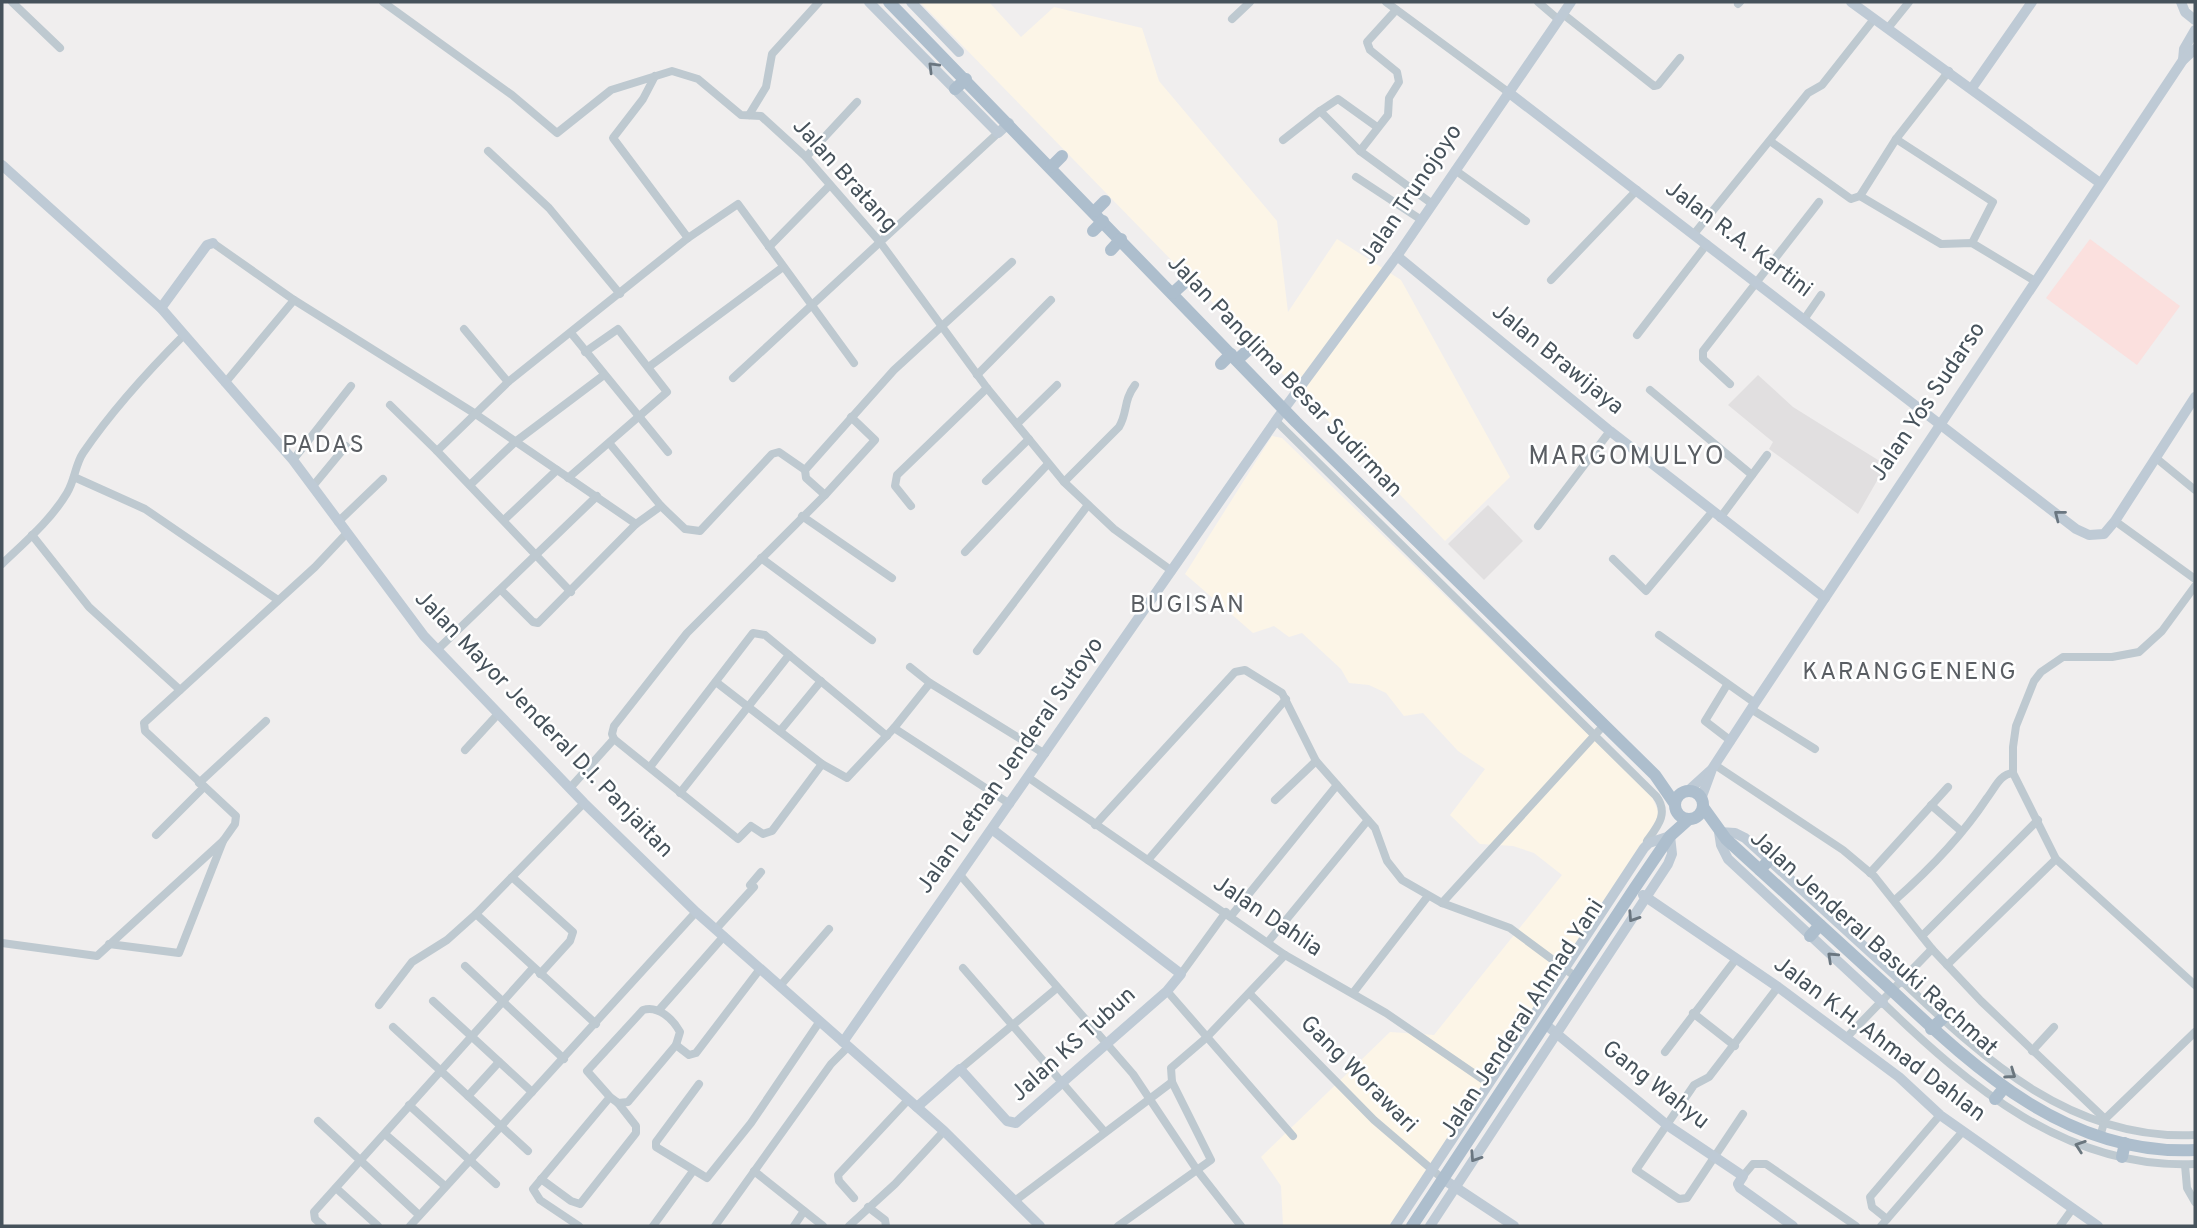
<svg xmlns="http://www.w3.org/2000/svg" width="2197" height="1228" font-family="Overpass,sans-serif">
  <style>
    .commercial { fill: #fcf5e7 }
    .education { fill: #e1dfe0 }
    .medical { fill: #fbe0de }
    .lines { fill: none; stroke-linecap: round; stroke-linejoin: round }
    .street { stroke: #bec9d0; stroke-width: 8 }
    .secondary { stroke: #becad5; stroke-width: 10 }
    .primary { stroke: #adbecd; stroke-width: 12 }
    .oneway { stroke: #6a7680 }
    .oneway2 { stroke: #6a767e }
    .labels { text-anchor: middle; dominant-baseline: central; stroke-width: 5; stroke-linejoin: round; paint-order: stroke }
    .street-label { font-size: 23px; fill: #46525b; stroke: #fff }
    .neighbourhood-label { font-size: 24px; letter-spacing: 2px; fill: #5a5e63; stroke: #fff }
    .quarter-label { font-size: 26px; letter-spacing: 2px; fill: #5a5e63; stroke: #fff }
  </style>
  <rect width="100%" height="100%" fill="#f0eeee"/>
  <g class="commercial">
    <polygon points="920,2 989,2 1021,37 1054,7 1142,28 1159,81 1277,221 1288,312 1337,239 1401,280 1510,477 1445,541"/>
    <polygon points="1272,436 1282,438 1651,795 1659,813 1660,820 1389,1226 1283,1226 1281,1186 1261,1157 1390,1032 1434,1035 1562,875 1534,853 1513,846 1480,844 1450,815 1485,769 1458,751 1423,713 1404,716 1386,693 1369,685 1349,683 1341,669 1302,633 1289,637 1274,626 1253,633 1185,574"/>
  </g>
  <g class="education">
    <polygon points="1758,375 1793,407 1886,465 1858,514 1769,449 1773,442 1728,405"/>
    <polygon points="1488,505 1523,541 1484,580 1448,544"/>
  </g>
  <polygon class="medical" points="2090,239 2180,306 2137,365 2046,298"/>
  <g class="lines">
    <g class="street">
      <polyline points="12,2 60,48"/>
      <polyline points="383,2 512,95 557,133 611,90 672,71 698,79 741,115 761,116 806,157 880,242 987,388 1064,482 1114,529 1172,571"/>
      <polyline points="1386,2 1508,92"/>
      <polyline points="1538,2 1559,20"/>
      <polyline points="1738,4 1740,2"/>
      <polyline points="1396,10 1367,42 1370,50 1397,72 1399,82 1389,98 1388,115 1360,151 1431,203"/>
      <polyline points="1563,14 1654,86 1658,85 1680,58"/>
      <polyline points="1232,19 1250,2"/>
      <polyline points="1888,28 1909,2"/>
      <polyline points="655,76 643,99 613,138 688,238"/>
      <polyline points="749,115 766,87 772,54 819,2"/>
      <polyline points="1896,139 1993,202 1972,243"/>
      <polyline points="1283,140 1320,111"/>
      <polyline points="1770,141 1851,199 1860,196 1941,244 1972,243 2035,281"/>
      <polyline points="488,151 549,208 620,294"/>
      <polyline points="1360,151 1320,111 1338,99 1377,127"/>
      <polyline points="806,157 857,102"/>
      <polyline points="1455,170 1526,221"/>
      <polyline points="1356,177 1420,219"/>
      <polyline points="1860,196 1896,139 1949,71"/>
      <polyline points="1694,234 1808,93 1822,85 1874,19"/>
      <polyline points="213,243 294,300 474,413 636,524"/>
      <polyline points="769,247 830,185"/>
      <polyline points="1551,280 1637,190"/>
      <polyline points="1805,318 1821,295"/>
      <polyline points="464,329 508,382"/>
      <polyline points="571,333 668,452"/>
      <polyline points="1637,335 1707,244"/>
      <polyline points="650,366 783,267"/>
      <polyline points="977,375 1051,300"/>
      <polyline points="733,378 998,133"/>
      <polyline points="225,383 294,300"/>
      <polyline points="1730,384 1703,359 1703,351 1819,202"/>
      <polyline points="1650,390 1752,475"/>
      <polyline points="390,405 437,451"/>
      <path d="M 1276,421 L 1656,796 C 1669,813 1658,826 1647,841"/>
      <polyline points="1017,424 1057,385"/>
      <polyline points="2156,458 2195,490"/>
      <polyline points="293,460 351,386"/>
      <polyline points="74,477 145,509 278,600"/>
      <polyline points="568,478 667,392 618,329 585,352"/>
      <polyline points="986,481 1029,439"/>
      <path d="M 1064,482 L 1119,427 C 1128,412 1123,401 1135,385"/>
      <polyline points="470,485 515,442 604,375"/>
      <polyline points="313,486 346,446"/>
      <polyline points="825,495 875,440 851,417"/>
      <polyline points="661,506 685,529 700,531 772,454 779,452 805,470"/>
      <polyline points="911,506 895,486 897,475 987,388"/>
      <polyline points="802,516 892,578"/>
      <polyline points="1720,518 1767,455"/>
      <polyline points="504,520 557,470"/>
      <polyline points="2115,521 2195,579"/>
      <polyline points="338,522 383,479"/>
      <polyline points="1538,526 1610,431"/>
      <polyline points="32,535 89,607 180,690"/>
      <polyline points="965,552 1048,464"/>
      <polyline points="761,558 872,640"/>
      <polyline points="1613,559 1646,591 1712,512"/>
      <path d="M 2,564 C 25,542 51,520 67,493 C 75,480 75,465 83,453 C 113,409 147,372 184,335"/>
      <polyline points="2195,586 2162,631 2139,652 2112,657 2063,657 2041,672 2034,681 2016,726 2013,747 2013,773 2056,859 2195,985"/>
      <polyline points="502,591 533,622 538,623 636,524 661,506 610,444"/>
      <polyline points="571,592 437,451 508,382 688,238 738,204 854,363"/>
      <polyline points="1659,635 1755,703"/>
      <polyline points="437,650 597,496"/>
      <polyline points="977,651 1088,505"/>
      <polyline points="910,667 930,683 1045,754"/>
      <polyline points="716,682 822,764 847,778 894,728 930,683"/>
      <polyline points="1727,685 1705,721 1731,741"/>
      <polyline points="1751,709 1815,749"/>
      <polyline points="894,728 1010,804"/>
      <polyline points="780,731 821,681"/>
      <polyline points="614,739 738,839 751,826 763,834 772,831 822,764"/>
      <polyline points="465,750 498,714"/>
      <polyline points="1715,765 1843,850 1874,876 1932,949 1981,1001 2105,1119 2100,1137"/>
      <polyline points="650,767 753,633 765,635 887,736"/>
      <polyline points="1029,778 1285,955 1386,1013 1488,1083"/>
      <polyline points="199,783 266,721"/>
      <polyline points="570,788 614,739 612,734 614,726 687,633 825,495 806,478 805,470 894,370 1012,262"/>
      <polyline points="680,793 789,655"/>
      <polyline points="1275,800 1316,761"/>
      <polyline points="1931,805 1961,831"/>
      <polyline points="1095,825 1235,672 1245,670 1282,693 1316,761 1375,828 1387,861 1402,880 1442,903 1510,928 1576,977"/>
      <polyline points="156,835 204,787"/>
      <polyline points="1148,860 1286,699"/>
      <polyline points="1870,873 1948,787"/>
      <polyline points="961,876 1133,1074 1197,1170 1241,1226"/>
      <polyline points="512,877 573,932 570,941 540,974"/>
      <path d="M 1895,900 C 1929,870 1962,836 1987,798 C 1995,788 2000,774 2013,773"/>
      <polyline points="1442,903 1604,725"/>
      <polyline points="476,914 596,1024"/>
      <polyline points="1231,916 1337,785"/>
      <polyline points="716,929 754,887 750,885 761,872"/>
      <polyline points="1922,936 2038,820"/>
      <polyline points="1268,942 1368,820"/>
      <polyline points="2,943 97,956 223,841 235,824 236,816 145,731 144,723 315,567 347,533"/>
      <polyline points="109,944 179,953 223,841"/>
      <polyline points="1947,965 2056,859"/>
      <polyline points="465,966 564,1059"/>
      <polyline points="963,968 1104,1131"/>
      <polyline points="1181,974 1226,912"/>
      <path d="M 1903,982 C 1986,1061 2073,1141 2195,1135"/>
      <polyline points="780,986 829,929"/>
      <polyline points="1167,991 1293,1136"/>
      <polyline points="1353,993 1428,896"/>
      <polyline points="1250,994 1374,1120 1443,1179"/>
      <polyline points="433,1001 532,1092"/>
      <path d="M 1883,1003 C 1969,1086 2067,1170 2195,1164"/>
      <polyline points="379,1005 412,962 447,940 476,914 584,803"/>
      <polyline points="659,1010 724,936"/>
      <polyline points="1693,1013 1735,1046"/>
      <polyline points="393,1027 528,1151"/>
      <polyline points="1846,1038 1932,949"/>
      <polyline points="676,1045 689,1055 696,1053 760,969"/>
      <polyline points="2032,1051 2054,1027"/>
      <polyline points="1665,1052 1736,959"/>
      <polyline points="960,1069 1057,988"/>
      <polyline points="699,1084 656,1142 656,1147 707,1178 751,1123 820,1021"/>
      <polyline points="468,1096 499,1062"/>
      <polyline points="409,1105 496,1184"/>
      <polyline points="1743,1114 1687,1198 1679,1199 1636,1170 1694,1085 1709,1077 1778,987"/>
      <polyline points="2105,1119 2195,1032"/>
      <polyline points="318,1121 419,1215"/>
      <polyline points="385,1134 445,1186"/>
      <polyline points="2185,1165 2187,1188 2195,1202"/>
      <polyline points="754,1171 823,1226"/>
      <polyline points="1743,1176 1753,1164 1766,1164 1856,1226"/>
      <polyline points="541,1179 571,1201 580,1204 636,1133 636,1126 618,1103"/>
      <polyline points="336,1188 378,1226"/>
      <polyline points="854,1198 839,1181 838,1175 908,1100"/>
      <polyline points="1016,1200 1172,1082"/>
      <polyline points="868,1207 885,1220 886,1226"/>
      <polyline points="1887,1219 1872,1207 1870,1197 1940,1115"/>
      <polyline points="323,1226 315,1219 314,1212 533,968"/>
      <polyline points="410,1226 696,912"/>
      <path d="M 579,1226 L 540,1200 L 533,1189 L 610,1097 L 618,1103 L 628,1102 L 676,1045 L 680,1032 C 673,1019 658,1005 643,1010 L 587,1071 L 610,1097"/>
      <polyline points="653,1226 693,1171"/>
      <polyline points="715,1226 831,1064 848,1047"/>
      <polyline points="794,1226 804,1211"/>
      <polyline points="849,1226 895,1184 944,1131"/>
      <polyline points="1118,1226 1211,1160 1172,1082 1171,1068 1206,1038 1285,955"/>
      <polyline points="1881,1226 1963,1131"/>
      <polyline points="2060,1226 2073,1208"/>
    </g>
    <g class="secondary">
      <polyline points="869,2 998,133 1009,123"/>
      <polyline points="911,2 959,52"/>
      <polyline points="1851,2 2100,183"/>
      <polyline points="2181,2 2185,12 2195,20"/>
      <polyline points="2183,60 2184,49 2195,30"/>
      <polyline points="1972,88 2032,2"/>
      <polyline points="1508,92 2076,529 2089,535 2104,534 2115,521 2195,397"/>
      <polyline points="2,165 161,308 293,460 424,636 584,803 696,912 944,1131 1040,1226"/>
      <polyline points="1397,256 1610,431 1825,598"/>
      <polyline points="161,308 207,245 213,243"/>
      <polyline points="1688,791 1710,771"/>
      <polyline points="1701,799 1712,769 1755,703 2183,60 2195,49"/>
      <polyline points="1643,895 1778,987 1899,1077 1940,1115 2098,1226"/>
      <polyline points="1883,1003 1728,859 1721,845 1719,832 1735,833 1745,838 1903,982"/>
      <polyline points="1545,1024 1667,1125 1743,1176 1738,1184 1740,1188 1793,1226"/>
      <polyline points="843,1042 1284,409 1397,256 1571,2"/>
      <polyline points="917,1107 960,1069 1007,1121 1016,1123 1167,991 1181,974 993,830"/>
      <polyline points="1443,1179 1514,1226"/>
      <polyline points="1395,1226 1644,848 1649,843 1670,836 1672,854 1668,864 1430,1226"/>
    </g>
    <g class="primary">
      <polyline points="889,2 1296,422 1655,775 1675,804"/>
      <polyline points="955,89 966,79"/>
      <polyline points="1051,167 1062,156"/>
      <polyline points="1095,211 1105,201"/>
      <polyline points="1093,231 1103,221"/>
      <polyline points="1111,250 1121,239"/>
      <polyline points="1173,293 1184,283"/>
      <polyline points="1237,360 1248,350"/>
      <polyline points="1221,364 1231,354"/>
      <circle cx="1689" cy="805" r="14"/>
      <path d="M 1703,807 L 1726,839 C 1780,888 1833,937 1887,986 C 1975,1068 2066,1156 2195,1150"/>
      <polyline points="1760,870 1770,859"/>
      <polyline points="1810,936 1820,925"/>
      <polyline points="1931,1029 1942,1019"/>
      <polyline points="1995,1099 2004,1088"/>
      <polyline points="2122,1157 2125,1143"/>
      <polyline points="1412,1226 1634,889 1670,836 1689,819"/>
    </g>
  </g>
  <defs><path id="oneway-chevron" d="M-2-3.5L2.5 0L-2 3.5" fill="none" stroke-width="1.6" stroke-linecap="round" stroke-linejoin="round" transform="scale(1.75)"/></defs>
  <g class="oneway">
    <use href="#oneway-chevron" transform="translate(933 67) rotate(-135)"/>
    <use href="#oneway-chevron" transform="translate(2059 515) rotate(-142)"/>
    <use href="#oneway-chevron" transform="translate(1633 917) rotate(123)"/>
    <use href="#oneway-chevron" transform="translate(1832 957) rotate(-137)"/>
    <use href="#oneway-chevron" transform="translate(1475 1157) rotate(123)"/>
  </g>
  <g class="oneway2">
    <use href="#oneway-chevron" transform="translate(2011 1074) rotate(35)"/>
    <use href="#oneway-chevron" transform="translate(2080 1146) rotate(-161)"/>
  </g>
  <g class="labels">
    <g class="street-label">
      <text transform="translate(844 176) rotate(48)">Jalan Bratang</text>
      <text transform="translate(1412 195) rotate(-56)">Jalan Trunojoyo</text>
      <text transform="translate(1738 240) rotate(37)">Jalan R.A. Kartini</text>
      <text transform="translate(1557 360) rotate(39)">Jalan Brawijaya</text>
      <text transform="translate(1284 377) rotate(46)">Jalan Panglima Besar Sudirman</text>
      <text transform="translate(1929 402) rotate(-56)">Jalan Yos Sudarso</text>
      <text transform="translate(543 725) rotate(46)">Jalan Mayor Jenderal D.I. Panjaitan</text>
      <text transform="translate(1011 766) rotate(-55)">Jalan Letnan Jenderal Sutoyo</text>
      <text transform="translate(1267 917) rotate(34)">Jalan Dahlia</text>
      <text transform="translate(1873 944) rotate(42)">Jalan Jenderal Basuki Rachmat</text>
      <text transform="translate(1523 1019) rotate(-57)">Jalan Jenderal Ahmad Yani</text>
      <text transform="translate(1879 1040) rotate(37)">Jalan K.H. Ahmad Dahlan</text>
      <text transform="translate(1074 1045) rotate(-42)">Jalan KS Tubun</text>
      <text transform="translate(1358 1075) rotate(45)">Gang Worawari</text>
      <text transform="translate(1655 1086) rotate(38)">Gang Wahyu</text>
    </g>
    <g class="neighbourhood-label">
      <text x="324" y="446">PADAS</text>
      <text x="1188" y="606">BUGISAN</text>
      <text x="1910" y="673">KARANGGENENG</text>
    </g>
    <g class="quarter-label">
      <text x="1627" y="457">MARGOMULYO</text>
    </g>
  </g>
  <rect width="2197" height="1228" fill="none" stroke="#46525b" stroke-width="7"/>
</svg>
